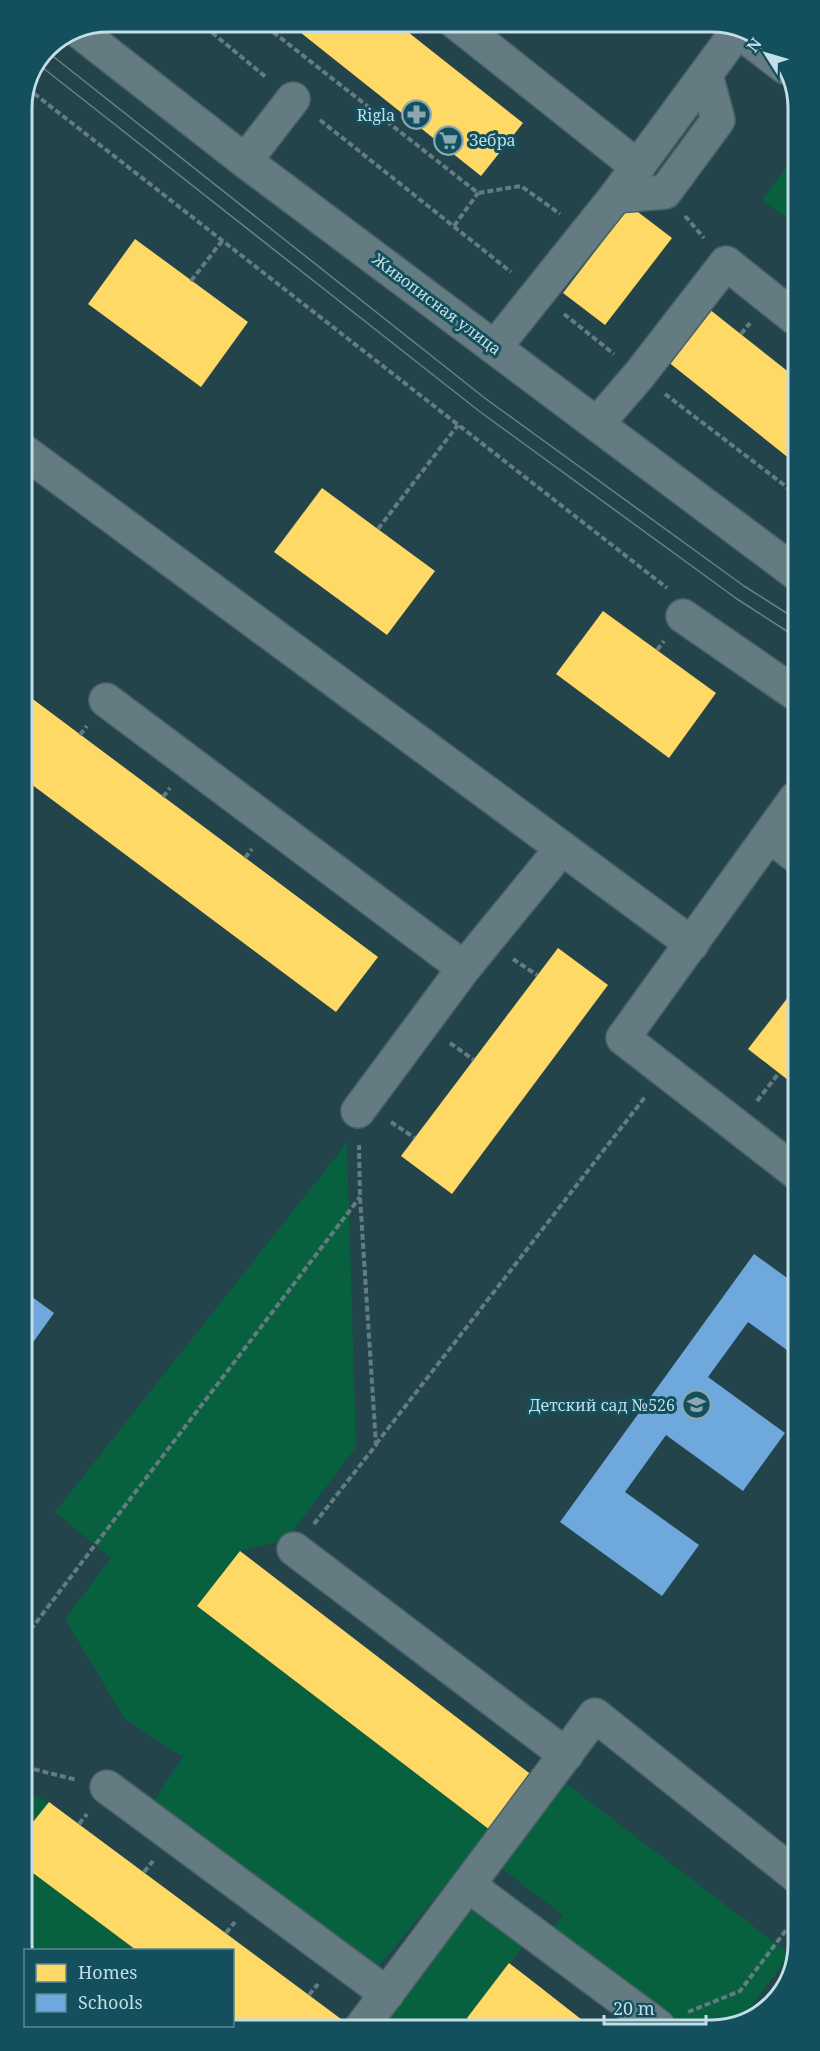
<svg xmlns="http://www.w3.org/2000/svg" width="820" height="2051" font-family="'Noto Serif',serif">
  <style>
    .green { fill: #07613f }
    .homes { fill: #ffd966 }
    .schools { fill: #6fa8dc }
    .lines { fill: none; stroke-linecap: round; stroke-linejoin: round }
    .minor-casing { stroke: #486066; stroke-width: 36 }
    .path { stroke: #657b82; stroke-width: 4; stroke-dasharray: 6 3; stroke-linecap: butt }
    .minor { stroke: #647b82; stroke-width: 33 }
    .tram { stroke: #6a8086; stroke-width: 1.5 }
    .labels { text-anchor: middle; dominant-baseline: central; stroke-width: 6; stroke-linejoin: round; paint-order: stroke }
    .poi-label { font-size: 16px; fill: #c2dee6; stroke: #134f5d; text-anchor: end }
    .street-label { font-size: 16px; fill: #c2dee6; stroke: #134f5d }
    .rim { fill: none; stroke: #c2dee6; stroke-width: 3 }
  </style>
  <rect width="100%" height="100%" fill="#24444c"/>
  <g class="green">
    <polygon points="795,156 795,224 762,200"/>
    <polygon points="347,1143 356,1447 286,1540 240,1551 197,1606 490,1830 375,1971 151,1805 183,1757 125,1719 65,1619 111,1558 55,1512"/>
    <polygon points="565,1783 790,1954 742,2019 745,2022 740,2026 676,2026 551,1931 563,1915 501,1868"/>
    <polygon points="25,1791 49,1802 25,1832"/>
    <polygon points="25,1867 136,1950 26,1950 25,1971"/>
    <polygon points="469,1902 525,1944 467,2018 480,2027 374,2028"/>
    <polygon points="233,2023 241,2029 101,2030 90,2026 232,2026"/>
  </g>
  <g class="homes">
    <polygon points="286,21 394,21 523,123 481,176"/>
    <polygon points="630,206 672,238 605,325 563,293"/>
    <polygon points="135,239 248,322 201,387 88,304"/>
    <polygon points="709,309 795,377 795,463 667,361"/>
    <polygon points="322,488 435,571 387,635 274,552"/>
    <polygon points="603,611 716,693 669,758 556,674"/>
    <polygon points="30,697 378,957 336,1012 23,778 23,707"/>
    <polygon points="558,948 608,985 452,1194 401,1156"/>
    <polygon points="789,996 797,1002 797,1087 748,1049"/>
    <polygon points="240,1551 533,1776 490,1830 197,1606"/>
    <polygon points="49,1802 341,2019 334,2028 241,2029 232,2023 232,1950 136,1950 25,1867 25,1832"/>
    <polygon points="509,1963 540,1987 591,2027 479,2027 467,2018"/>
  </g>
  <g class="schools">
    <polygon points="754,1254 797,1285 798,1358 748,1322 708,1377 785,1433 743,1491 666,1435 625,1492 699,1545 662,1596 560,1522"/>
    <polygon points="24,1291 54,1313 24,1355"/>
  </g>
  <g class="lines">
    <defs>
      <g id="minor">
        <polyline points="454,21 638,167"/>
        <polyline points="738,31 785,67"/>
        <polyline points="80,32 245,161 796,573"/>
        <polyline points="245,161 293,99"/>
        <polyline points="616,196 665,192 718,120 706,75"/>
        <polyline points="495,347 616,196 739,29"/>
        <polyline points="597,424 640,374 726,263 795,318"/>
        <polyline points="22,450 692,944"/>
        <polyline points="683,616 796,694"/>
        <polyline points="106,700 464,968"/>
        <polyline points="796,798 623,1038 797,1173"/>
        <polyline points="770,836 796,856"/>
        <polyline points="358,1111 464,968 562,848"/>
        <polyline points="294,1549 566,1755"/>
        <polyline points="107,1787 387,1994"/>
        <polyline points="468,1885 658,2026"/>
        <polyline points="361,2028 595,1715 799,1878"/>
      </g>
    </defs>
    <use href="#minor" class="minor-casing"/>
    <g class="path">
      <polyline points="198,21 267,78"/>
      <polyline points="259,21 478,193 521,186 560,214"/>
      <polyline points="27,88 667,588"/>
      <polyline points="320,120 511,272"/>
      <polyline points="685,216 704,238"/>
      <polyline points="454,226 478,193"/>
      <polyline points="191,281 222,241"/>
      <polyline points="564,314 614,354"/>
      <polyline points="741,334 750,323"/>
      <polyline points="665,394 796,494"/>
      <polyline points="378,529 458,425"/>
      <polyline points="657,650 664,641"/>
      <polyline points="80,735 87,726"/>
      <polyline points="163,797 170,788"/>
      <polyline points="245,858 252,849"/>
      <polyline points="513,959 537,975"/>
      <polyline points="450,1043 474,1060"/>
      <polyline points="757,1101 779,1073"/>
      <polyline points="391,1122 415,1138"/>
      <polyline points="376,1444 645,1097"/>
      <polyline points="314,1524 376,1445 360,1197 359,1145"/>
      <polyline points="25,1637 360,1197"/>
      <polyline points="25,1767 77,1780"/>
      <polyline points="79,1824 87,1814"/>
      <polyline points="144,1872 153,1861"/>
      <polyline points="226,1933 235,1922"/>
      <polyline points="309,1995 318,1984"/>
      <polyline points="688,2012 740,1991 799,1913"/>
    </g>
    <use href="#minor" class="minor"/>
    <g class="tram">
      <polyline points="45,50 486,399 744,586 796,619"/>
      <polyline points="38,64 479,411 737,599 796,637"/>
    </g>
  </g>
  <defs>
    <symbol id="pharmacy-ring" viewBox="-11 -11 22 22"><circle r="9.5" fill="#134f5d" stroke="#8ba8b0" stroke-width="1.5"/><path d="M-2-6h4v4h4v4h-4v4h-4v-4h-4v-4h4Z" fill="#8ba8b0"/></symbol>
    <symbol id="supermarket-ring" viewBox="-11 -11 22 22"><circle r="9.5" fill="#134f5d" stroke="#8ba8b0" stroke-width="1.5"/><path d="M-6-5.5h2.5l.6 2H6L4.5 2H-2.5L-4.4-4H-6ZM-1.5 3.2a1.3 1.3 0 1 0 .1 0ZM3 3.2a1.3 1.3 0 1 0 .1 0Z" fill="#8ba8b0"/></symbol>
    <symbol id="school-ring" viewBox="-11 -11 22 22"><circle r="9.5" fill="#134f5d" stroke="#8ba8b0" stroke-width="1.5"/><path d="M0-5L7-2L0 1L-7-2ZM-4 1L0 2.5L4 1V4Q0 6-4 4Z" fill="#8ba8b0"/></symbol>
  </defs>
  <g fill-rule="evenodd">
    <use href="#pharmacy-ring" x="400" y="98" width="33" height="33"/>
    <use href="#supermarket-ring" x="432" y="124" width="33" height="33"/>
    <use href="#school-ring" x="680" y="1388" width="33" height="33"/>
  </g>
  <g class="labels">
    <g class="poi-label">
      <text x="395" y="115">Rigla</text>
      <text x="469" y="140" text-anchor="start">Зебра</text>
      <text x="675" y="1405">Детский сад №526</text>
    </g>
    <g class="street-label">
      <text transform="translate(437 304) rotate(37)">Живописная улица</text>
    </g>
  </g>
  <path d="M0 0H820V2051H0ZM108 32H712A76 76 0 0 1 788 108V1944A76 76 0 0 1 712 2020H108A76 76 0 0 1 32 1944V108A76 76 0 0 1 108 32Z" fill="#134f5d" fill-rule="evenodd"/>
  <path class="rim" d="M108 32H712A76 76 0 0 1 788 108V1944A76 76 0 0 1 712 2020H108A76 76 0 0 1 32 1944V108A76 76 0 0 1 108 32Z"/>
  <rect x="24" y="1949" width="210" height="78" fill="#134f5d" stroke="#598894" stroke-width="1.5"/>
  <rect x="36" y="1964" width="30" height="18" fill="#ffd966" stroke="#598894" stroke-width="1.5"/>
  <text x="78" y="1979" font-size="18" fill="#c2dee6">Homes</text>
  <rect x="36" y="1994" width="30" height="18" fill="#6fa8dc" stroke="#598894" stroke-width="1.5"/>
  <text x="78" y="2009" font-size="18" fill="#c2dee6">Schools</text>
  <g transform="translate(766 54) rotate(307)" stroke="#134f5d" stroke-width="4.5" paint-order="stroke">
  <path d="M0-4.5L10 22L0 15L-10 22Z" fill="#c2dee6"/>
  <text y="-9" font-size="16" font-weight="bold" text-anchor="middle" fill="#c2dee6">N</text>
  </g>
  <path d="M604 2015v9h102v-9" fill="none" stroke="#c2dee6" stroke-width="3"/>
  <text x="613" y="2015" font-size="18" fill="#c2dee6" stroke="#134f5d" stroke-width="4.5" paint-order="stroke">20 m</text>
</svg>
